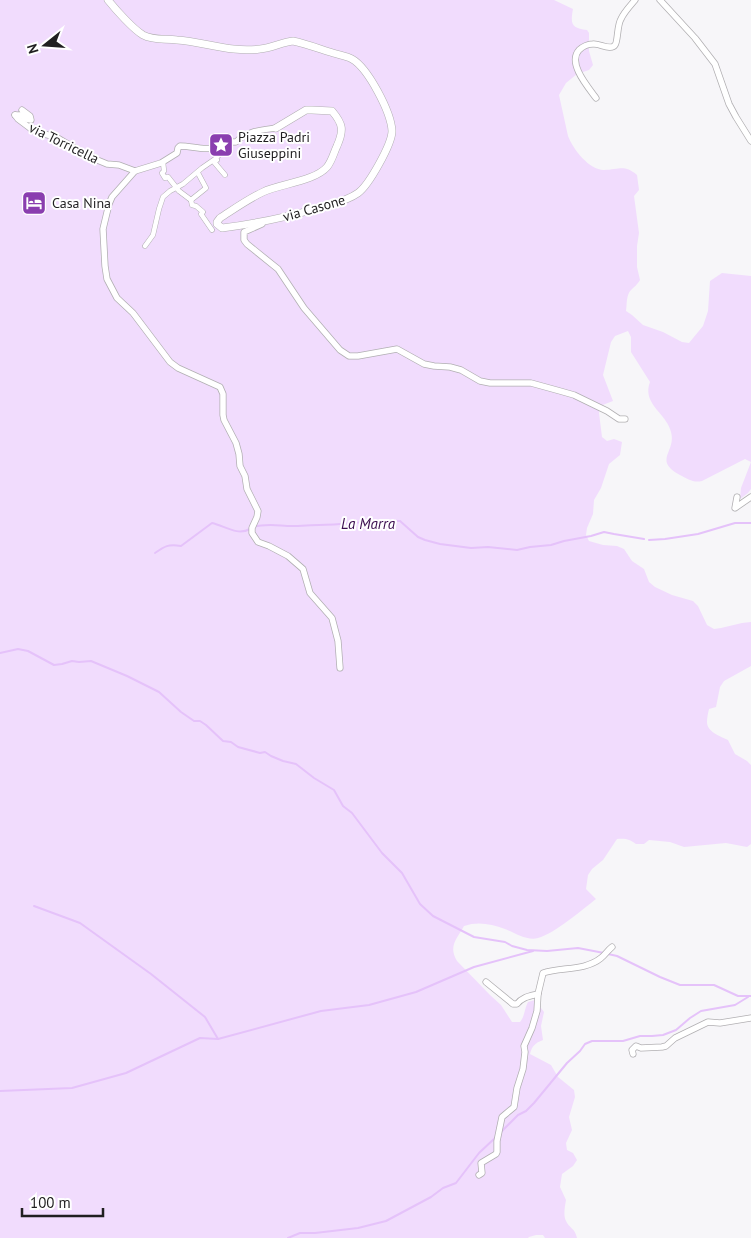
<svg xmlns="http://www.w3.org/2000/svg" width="751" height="1238" font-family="'PT Sans',sans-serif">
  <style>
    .green { fill: #f1dcfd }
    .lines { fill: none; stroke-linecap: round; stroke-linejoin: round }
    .stream { stroke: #e5c2fa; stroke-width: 2 }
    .pedestrian-casing { stroke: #b1afb2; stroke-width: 5.5 }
    .minor-casing { stroke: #b1afb2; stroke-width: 7 }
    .tertiary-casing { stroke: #b1afb2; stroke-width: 8 }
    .pedestrian { stroke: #fff; stroke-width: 4.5 }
    .minor { stroke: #fff; stroke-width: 5.5 }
    .tertiary { stroke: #fff; stroke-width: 7 }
    .labels { text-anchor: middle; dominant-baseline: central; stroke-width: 4; stroke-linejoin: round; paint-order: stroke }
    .poi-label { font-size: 14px; fill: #201f20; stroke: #fff; text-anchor: start }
    .street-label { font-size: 14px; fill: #201f20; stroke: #fff }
    .water-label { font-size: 15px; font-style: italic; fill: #3c0f50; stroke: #fff }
  </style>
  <rect width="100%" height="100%" fill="#f7f6f9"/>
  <path class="green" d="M 0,0 L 554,0 L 573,9 C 570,25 572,28 587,30 L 589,33 L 589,51 L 593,65 L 589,70 L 577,74 L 566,83 L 559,95 L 568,136 C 573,149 589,170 604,170 C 619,170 624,164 637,175 L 639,190 L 634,196 L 639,233 L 637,246 L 637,267 L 640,280 C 637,285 635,286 631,290 C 626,295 627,304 626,311 L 632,315 L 643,325 L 663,332 L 682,342 L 689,343 L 703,326 L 708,311 L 710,281 L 722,273 L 751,276 L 751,489 L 748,493 L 740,499 L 741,488 L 751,462 L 745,459 L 702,481 C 693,483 688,479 680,475 C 651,459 679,452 670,429 C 664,412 642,403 650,382 L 631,352 L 631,337 L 628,331 L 615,336 L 611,342 L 603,375 L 613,401 L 600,406 L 599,413 L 602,437 L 607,441 L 614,439 L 622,442 L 620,455 L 609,464 L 601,488 L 594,500 L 593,514 L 587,528 L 586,535 L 589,541 L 603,545 L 617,546 L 624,549 L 632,561 L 644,569 L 649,582 L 655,587 L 672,595 L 693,601 L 698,606 L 707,625 L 714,629 L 721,628 L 742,623 L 751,622 L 751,666 L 724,681 L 720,687 L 716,707 L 709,709 C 708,713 707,718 707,722 C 707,732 720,736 728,740 L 735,754 L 747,761 L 751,765 L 751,844 L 747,847 L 726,843 L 684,847 L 670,842 L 649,840 L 644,844 L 636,844 C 630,839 625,838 617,839 L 603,860 L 592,869 L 588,875 L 586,889 L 596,899 C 583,909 554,934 538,938 C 527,941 515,933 505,929 C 491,924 478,921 464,926 C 457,939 448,946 457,961 L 490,995 L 501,1005 L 512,1022 L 520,1022 C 525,1016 524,1010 528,1002 L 535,1000 L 544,1012 L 541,1026 L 543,1040 C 535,1043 532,1046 530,1054 L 551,1065 L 558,1077 L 574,1090 L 575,1097 L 569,1117 L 572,1130 L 566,1143 L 567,1150 L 573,1153 L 577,1160 L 573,1166 L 562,1174 L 560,1187 L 566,1200 C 565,1206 563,1215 566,1221 C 569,1228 575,1228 577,1238 L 545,1238 L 543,1235 L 536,1235 L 529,1237 L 528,1238 L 0,1238 Z"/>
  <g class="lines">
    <g class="stream">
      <path d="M 254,527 C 266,523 280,526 292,526 C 301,526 311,525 319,525 C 347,525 373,519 400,521 L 418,537 L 425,540 L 440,544 L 471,548 L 488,547 L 517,550 L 530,547 L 551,545 L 564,541 L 591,536 L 604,532 L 614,534 L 644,539"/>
      <polyline points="649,540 665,539 698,534 735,523 751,523"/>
      <path d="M 155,553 C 165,546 168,544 181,546 L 212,523 C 225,526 237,536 250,529"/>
      <polyline points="0,653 18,649 28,651 54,665 62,664 72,661 79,662 91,661 127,676 159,692 181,712 194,721 200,721 206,725 223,741 231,742 238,747 260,753 265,752 271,756 283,761 296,764 314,778 334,790 343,806 352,813 382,853 402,873 420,904 433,916 474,937 505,942 512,946 527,950 547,951 578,948 604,953"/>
      <polyline points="34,906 80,923 151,974 205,1017 218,1039"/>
      <polyline points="608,954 617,956 660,977 680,985 714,985 738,996 751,996"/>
      <polyline points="0,1091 72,1088 126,1073 200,1038 218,1039 321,1011 369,1005 416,992 474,967 533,951"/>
      <polyline points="501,1132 518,1115 526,1111 534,1103 567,1063 580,1051 585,1044 592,1041 623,1041 640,1036 652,1036 663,1035 676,1030 690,1018 701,1011 735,1005 748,997"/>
      <polyline points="288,1238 300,1233 315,1233 358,1228 386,1221 431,1197 443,1188 456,1183 479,1153 495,1138"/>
    </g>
    <defs>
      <g id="pedestrian">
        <polyline points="217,160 214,162 225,175"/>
        <polyline points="163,162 164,171 162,173 165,178 168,177 179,191 191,200 192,205 196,206 203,212 201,214 212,230"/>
        <polyline points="191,200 206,188 198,173"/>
        <polyline points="145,246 153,235 159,209 163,197 170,191 183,184 202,168 215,159 221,153 223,142"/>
      </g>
      <g id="minor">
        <polyline points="660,0 695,38 715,64 729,104 736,117 751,141"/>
        <path d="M 596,98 C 588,87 567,63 579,50 C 582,47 588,44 593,44 C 599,43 611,51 615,45 C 618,42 617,25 621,19 C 624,12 630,6 635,0"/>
        <path d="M 15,115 L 18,119 L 30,128 L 40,133 L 56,137 L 90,157 L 107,164 L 119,165 L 135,171 L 161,163 L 177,153 L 178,148 L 180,146 C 195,146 211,154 223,142 L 236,142 C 246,131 262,130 276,128"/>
        <polyline points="15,115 21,115 26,119 31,120 30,116 22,110"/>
        <polyline points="135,171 112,197 109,204 103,229 105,266 107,279 117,298 133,313 170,362 178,368 220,387 223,394 223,415 224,420 236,443 239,454 240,466 245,476 247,489 258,511 257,517 252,528 252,533 258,542 269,546 288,556 303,569 310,593 332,618 338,641 340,668"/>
        <polyline points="262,224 244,232 244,240 247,244 278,269 304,308 340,350 349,356 358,356 397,349 424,364 434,366 450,367 461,370 480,381 490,383 531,383 560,391 574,395 607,411 619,419 625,419"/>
        <polyline points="737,497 735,508 751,497"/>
        <path d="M 486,982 L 513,1004 L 517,1004 C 522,997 530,996 538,994 L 543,973 C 561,967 585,971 601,958 C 605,955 608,950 612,947"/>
        <polyline points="633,1054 632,1050 636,1046 641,1048 662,1047 666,1046 675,1038 708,1022 720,1023 751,1018"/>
        <polyline points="479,1175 482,1173 481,1163 496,1154 497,1152 497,1141 502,1117 514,1107 517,1088 523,1069 525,1052 524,1046 532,1028 537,1011 538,994"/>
      </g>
      <path id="tertiary" d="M 108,0 C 116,10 133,29 143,35 C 154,41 166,38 177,40 C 205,42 231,53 260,49 C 272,48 282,42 293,41 C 307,44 320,49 333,53 C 339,55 347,56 352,59 C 368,68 391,112 392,131 C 392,144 369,185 358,193 C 347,201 332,204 319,208 C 287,217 254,224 222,228 L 217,224 L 217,222 L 220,218 C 234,209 248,199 263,192 C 280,184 315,181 327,167 C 332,161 334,152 337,146 C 344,130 343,124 332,111 L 312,110 L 306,110 L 276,128"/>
    </defs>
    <use href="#pedestrian" class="pedestrian-casing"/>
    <use href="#minor" class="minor-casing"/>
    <use href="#tertiary" class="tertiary-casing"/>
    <use href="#pedestrian" class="pedestrian"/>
    <use href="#minor" class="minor"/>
    <use href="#tertiary" class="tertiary"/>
  </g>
  <defs>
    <symbol id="sight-square" viewBox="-11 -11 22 22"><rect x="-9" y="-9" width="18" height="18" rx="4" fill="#8a3eaf" stroke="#fff"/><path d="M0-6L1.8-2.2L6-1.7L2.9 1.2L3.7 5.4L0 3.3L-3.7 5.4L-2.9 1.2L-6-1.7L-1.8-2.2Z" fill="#fff"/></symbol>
    <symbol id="hotel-square" viewBox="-11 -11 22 22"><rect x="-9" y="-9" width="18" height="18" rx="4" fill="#8a3eaf" stroke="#fff"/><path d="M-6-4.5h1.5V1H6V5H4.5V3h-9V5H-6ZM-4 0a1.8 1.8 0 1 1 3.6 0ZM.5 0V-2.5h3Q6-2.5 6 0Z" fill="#fff"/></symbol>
  </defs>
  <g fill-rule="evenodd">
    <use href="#sight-square" x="207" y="131" width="28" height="28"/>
    <use href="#hotel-square" x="20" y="189" width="28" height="28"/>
  </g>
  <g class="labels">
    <g class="poi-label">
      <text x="238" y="137">Piazza Padri<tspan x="238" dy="16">Giuseppini</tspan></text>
      <text x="52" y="203">Casa Nina</text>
    </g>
    <g class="street-label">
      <text transform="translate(64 143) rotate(26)">via Torricella</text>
      <text transform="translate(314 208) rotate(-16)">via Casone</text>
    </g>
    <g class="water-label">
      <text x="368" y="523">La Marra</text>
    </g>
  </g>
  <g transform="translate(45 45) rotate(253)" stroke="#ffffff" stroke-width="4" paint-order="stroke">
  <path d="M0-4L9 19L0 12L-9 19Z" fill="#201f20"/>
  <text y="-8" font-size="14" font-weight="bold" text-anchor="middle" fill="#201f20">N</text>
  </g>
  <path d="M22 1208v8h81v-8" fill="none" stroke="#201f20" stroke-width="2.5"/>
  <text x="30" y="1208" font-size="15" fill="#201f20" stroke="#ffffff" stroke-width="4" paint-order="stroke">100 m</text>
</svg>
